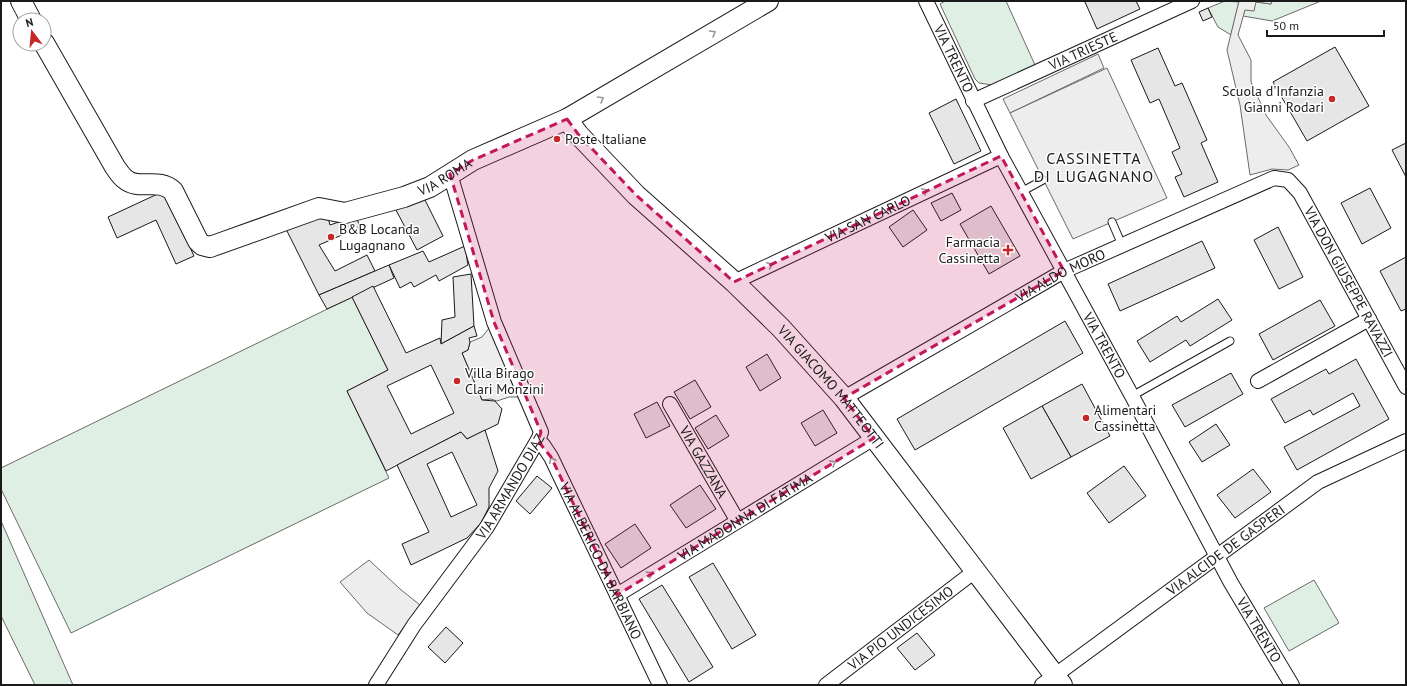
<svg xmlns="http://www.w3.org/2000/svg" width="1407" height="686" font-family="'PT Sans',sans-serif">
  <style>
    .green { fill: #e0efe3; stroke: #6a6a6a }
    .parking { fill: #ededed; stroke: #6a6a6a }
    .building { fill: #e6e6e6; stroke: #1a1a1a; fill-rule: evenodd }
    .lines { fill: none; stroke-linecap: round; stroke-linejoin: round }
    .lane-casing { stroke: #1a1a1a; stroke-width: 9 }
    .street-casing { stroke: #1a1a1a; stroke-width: 16 }
    .secondary-casing { stroke: #1a1a1a; stroke-width: 22 }
    .lane { stroke: #fff; stroke-width: 7 }
    .street { stroke: #fff; stroke-width: 14 }
    .secondary { stroke: #fff; stroke-width: 20 }
    .oneway { stroke: #989898 }
    .marked { fill: #c2185b; fill-opacity: 0.2; stroke: #c2185b; stroke-width: 3; stroke-dasharray: 8 5; stroke-linejoin: round }
    .poi-dot { fill: #c62828; stroke: #fff; stroke-width: 1.5 }
    .labels { text-anchor: middle; dominant-baseline: central; stroke-width: 3; stroke-linejoin: round; paint-order: stroke }
    .street-label { font-size: 14px; fill: #1a1a1a; stroke: #fff }
    .poi-label { font-size: 14px; fill: #1a1a1a; stroke: #fff; text-anchor: start }
    .quarter-label { font-size: 16px; letter-spacing: 1px; fill: #1a1a1a; stroke: #fff }
  </style>
  <rect width="100%" height="100%" fill="#fff"/>
  <g class="green">
    <polygon points="945,1 1006,1 1035,65 992,85 979,83 975,79 940,4"/>
    <polygon points="1225,1 1239,2 1231,35 1218,27 1208,8"/>
    <polygon points="1272,1 1321,1 1272,21 1243,16 1245,9 1256,2 1271,4"/>
    <polygon points="352,297 388,370 347,391 389,478 71,633 1,489 1,468"/>
    <polygon points="1,521 73,685 35,685 1,616"/>
    <polygon points="1314,580 1339,623 1289,651 1264,608"/>
  </g>
  <g class="parking">
    <polygon points="1239,1 1272,1 1271,4 1256,2 1254,11 1245,10 1238,35 1251,60 1251,82 1266,115 1289,147 1299,165 1288,170 1272,169 1250,175 1240,105 1227,50"/>
    <polygon points="1098,54 1104,68 1010,113 1003,99"/>
    <polygon points="1107,68 1167,198 1073,239 1010,113"/>
    <polygon points="493,323 526,397 509,397 497,401 491,399 482,400 462,353 468,350 470,342 482,337"/>
    <polygon points="369,560 400,589 420,605 398,635 367,613 340,582"/>
  </g>
  <g class="building">
    <polygon points="1087,1 1136,1 1140,9 1097,29 1085,2"/>
    <polygon points="1208,8 1212,17 1203,21 1199,12"/>
    <polygon points="1335,47 1369,106 1307,141 1273,82"/>
    <polygon points="1158,48 1175,86 1182,83 1207,140 1201,143 1218,182 1184,197 1175,177 1182,174 1172,152 1180,148 1159,99 1150,103 1131,60"/>
    <polygon points="956,99 981,151 954,164 929,113"/>
    <polygon points="1406,143 1406,177 1392,150"/>
    <polygon points="1370,188 1391,228 1362,244 1341,203"/>
    <polygon points="164,191 194,256 176,264 156,220 117,238 108,217"/>
    <polygon points="952,193 961,210 941,221 931,203"/>
    <polygon points="423,196 443,236 417,250 396,210"/>
    <polygon points="991,206 1020,256 989,274 960,224"/>
    <polygon points="913,210 927,230 903,247 889,227"/>
    <polygon points="326,211 330,225 356,216 360,227 319,245 335,271 367,255 375,271 319,295 285,227"/>
    <polygon points="1278,227 1303,277 1279,289 1254,240"/>
    <polygon points="1202,241 1215,268 1120,311 1108,284"/>
    <polygon points="465,246 468,265 439,281 436,275 414,287 411,282 400,288 389,265 423,251 429,262"/>
    <polygon points="1406,257 1406,309 1401,311 1380,271"/>
    <polygon points="389,265 394,278 327,309 319,295"/>
    <polygon points="471,274 474,326 441,344 442,320 455,317 453,277"/>
    <path d="M 373,286 L 406,353 L 440,338 L 441,344 L 474,326 L 477,336 L 469,338 L 470,342 L 468,350 L 462,353 L 482,400 L 495,401 L 502,409 L 498,424 L 467,439 L 461,432 L 386,471 L 347,391 L 388,370 L 352,297 ZM 431,365 L 454,413 L 411,434 L 387,386 Z"/>
    <polygon points="1218,299 1232,320 1190,346 1186,340 1150,362 1137,341 1177,316 1181,322"/>
    <polygon points="1320,300 1335,326 1273,360 1259,334"/>
    <polygon points="1065,321 1083,353 915,450 897,419"/>
    <polygon points="767,354 781,378 760,391 746,367"/>
    <polygon points="1356,359 1389,419 1297,470 1284,447 1360,406 1353,393 1313,415 1310,410 1285,423 1271,399 1326,369 1329,374"/>
    <polygon points="1231,373 1243,394 1185,427 1172,405"/>
    <polygon points="695,380 711,407 690,419 674,392"/>
    <polygon points="1082,384 1110,436 1071,457 1042,406"/>
    <polygon points="657,402 670,426 646,438 634,414"/>
    <polygon points="1042,406 1071,457 1031,479 1003,428"/>
    <polygon points="823,410 837,433 815,446 801,423"/>
    <polygon points="716,415 729,436 708,449 695,428"/>
    <polygon points="1216,424 1230,445 1202,462 1189,442"/>
    <path d="M 485,430 L 498,471 L 489,488 L 489,507 L 481,523 L 467,538 L 411,565 L 402,544 L 429,532 L 397,465 L 461,432 L 467,439 ZM 452,452 L 477,505 L 451,517 L 427,464 Z"/>
    <polygon points="1124,466 1146,496 1109,523 1087,493"/>
    <polygon points="1253,469 1271,492 1235,518 1217,495"/>
    <polygon points="537,476 552,488 530,514 516,501"/>
    <polygon points="700,485 716,509 686,528 670,505"/>
    <polygon points="635,524 651,548 621,568 605,544"/>
    <polygon points="713,563 756,635 732,649 689,577"/>
    <polygon points="662,585 713,667 689,682 639,599"/>
    <polygon points="446,627 463,643 445,663 428,647"/>
    <polygon points="917,633 935,655 915,670 897,648"/>
  </g>
  <g class="lines">
    <defs>
      <g id="lane">
        <polyline points="1021,192 1043,180"/>
        <polyline points="1112,222 1122,245"/>
        <polyline points="1132,396 1230,341"/>
      </g>
      <g id="street">
        <path id="s1" d="M 926,1 L 1001,156 L 1132,396 L 1231,583 L 1292,685"/>
        <path id="s2" d="M 973,101 L 1192,1"/>
        <path id="s3" d="M 734,282 L 1001,156"/>
        <polyline points="1258,381 1369,319"/>
        <path id="s4" d="M 844,398 L 1064,271 L 1274,178 L 1288,180 L 1300,193 L 1406,387"/>
        <path id="s5" d="M 670,404 L 737,520"/>
        <path id="s6" d="M 538,441 L 543,445 L 551,457 L 660,685"/>
        <path id="s7" d="M 617,595 L 874,438"/>
        <path id="s8" d="M 376,685 L 414,625 L 487,527 L 539,438 L 541,432 L 494,322 L 450,174"/>
        <path id="s9" d="M 826,685 L 975,571"/>
        <path id="s10" d="M 1042,685 L 1318,482 L 1406,441"/>
      </g>
      <g id="secondary">
        <polyline points="21,1 31,20"/>
        <path id="s11" d="M 44,43 L 115,167 C 118,171 121,176 125,179 C 139,191 158,177 173,191 L 198,241 L 202,245 L 210,247 L 319,208 L 345,213 L 404,197 L 430,187 L 473,160 L 567,119 L 768,1"/>
        <path id="s12" d="M 567,119 L 578,134 L 636,195 L 734,282 L 781,328 L 844,398 L 1062,685"/>
      </g>
    </defs>
    <use href="#lane" class="lane-casing"/>
    <use href="#street" class="street-casing"/>
    <use href="#secondary" class="secondary-casing"/>
    <use href="#lane" class="lane"/>
    <use href="#street" class="street"/>
    <use href="#secondary" class="secondary"/>
  </g>
  <defs><path id="oneway-chevron" d="M-2-3.5L2.5 0L-2 3.5" fill="none" stroke-width="1.6" stroke-linecap="round" stroke-linejoin="round"/></defs>
  <g class="oneway">
    <use href="#oneway-chevron" transform="translate(713 33) rotate(-30)"/>
    <use href="#oneway-chevron" transform="translate(601 99) rotate(-30)"/>
    <use href="#oneway-chevron" transform="translate(925 191) rotate(-25)"/>
    <use href="#oneway-chevron" transform="translate(770 265) rotate(-25)"/>
    <use href="#oneway-chevron" transform="translate(552 460) rotate(-116)"/>
    <use href="#oneway-chevron" transform="translate(833 463) rotate(-31)"/>
    <use href="#oneway-chevron" transform="translate(650 574) rotate(-32)"/>
  </g>
  <path class="marked" d="M 567,119 L 578,134 L 636,195 L 734,282 L 1001,156 L 1064,271 L 844,398 L 874,438 L 617,595 L 551,457 L 538,441 L 541,432 L 494,322 L 450,174 L 473,160 Z"/>
  <g class="poi-dot">
    <circle cx="1332" cy="99" r="4"/>
    <circle cx="557" cy="139" r="4"/>
    <circle cx="331" cy="237" r="4"/>
    <path d="M1006 244h4v4h4v4h-4v4h-4v-4h-4v-4h4z"/>
    <circle cx="457" cy="381" r="4"/>
    <circle cx="1086" cy="418" r="4"/>
  </g>
  <g class="labels">
    <g class="street-label">
      <text stroke="none"><textPath href="#s2" startOffset="121">VIA TRIESTE</textPath></text>
      <text stroke="none"><textPath href="#s1" startOffset="64">VIA TRENTO</textPath></text>
      <text stroke="none"><textPath href="#s11" startOffset="528">VIA ROMA</textPath></text>
      <text stroke="none"><textPath href="#s3" startOffset="148">VIA SAN CARLO</textPath></text>
      <text stroke="none"><textPath href="#s4" startOffset="249">VIA ALDO MORO</textPath></text>
      <text stroke="none"><textPath href="#s4" startOffset="617">VIA DON GIUSEPPE RAVAZZI</textPath></text>
      <text stroke="none"><textPath href="#s1" startOffset="388">VIA TRENTO</textPath></text>
      <text stroke="none"><textPath href="#s12" startOffset="377">VIA GIACOMO MATTEOTTI</textPath></text>
      <text stroke="none"><textPath href="#s5" startOffset="67">VIA GAZZANA</textPath></text>
      <text stroke="none"><textPath href="#s8" startOffset="240">VIA ARMANDO DIAZ</textPath></text>
      <text stroke="none"><textPath href="#s7" startOffset="150">VIA MADONNA DI FATIMA</textPath></text>
      <text stroke="none"><textPath href="#s10" startOffset="228">VIA ALCIDE DE GASPERI</textPath></text>
      <text stroke="none"><textPath href="#s6" startOffset="136">VIA ALBERICO DA BARBIANO</textPath></text>
      <text stroke="none"><textPath href="#s9" startOffset="94">VIA PIO UNDICESIMO</textPath></text>
      <text stroke="none"><textPath href="#s1" startOffset="712">VIA TRENTO</textPath></text>
    </g>
    <g class="poi-label">
      <text x="1324" y="91" text-anchor="end">Scuola d'Infanzia<tspan x="1324" dy="16">Gianni Rodari</tspan></text>
      <text x="565" y="139">Poste Italiane</text>
      <text x="339" y="229">B&amp;B Locanda<tspan x="339" dy="16">Lugagnano</tspan></text>
      <text x="1000" y="242" text-anchor="end">Farmacia<tspan x="1000" dy="16">Cassinetta</tspan></text>
      <text x="465" y="373">Villa Birago<tspan x="465" dy="16">Clari Monzini</tspan></text>
      <text x="1094" y="410">Alimentari<tspan x="1094" dy="16">Cassinetta</tspan></text>
    </g>
    <g class="quarter-label">
      <text x="1094" y="158">CASSINETTA<tspan x="1094" dy="18">DI LUGAGNANO</tspan></text>
    </g>
  </g>
  <rect width="1407" height="686" fill="none" stroke="#1a1a1a" stroke-width="4"/>
  <g transform="translate(32 32) rotate(344)"><circle r="19" fill="#ffffff" stroke="#a3a3a3"/>
  <path d="M0-3L7 15L0 10L-7 15Z" fill="#c62828"/>
  <text y="-6" font-size="11" font-weight="bold" text-anchor="middle" fill="#1a1a1a">N</text>
  </g>
  <path d="M1267 30v6h117v-6" fill="none" stroke="#1a1a1a" stroke-width="2"/>
  <text x="1273" y="30" font-size="12" fill="#1a1a1a" stroke="#ffffff" stroke-width="3" paint-order="stroke">50 m</text>
</svg>
